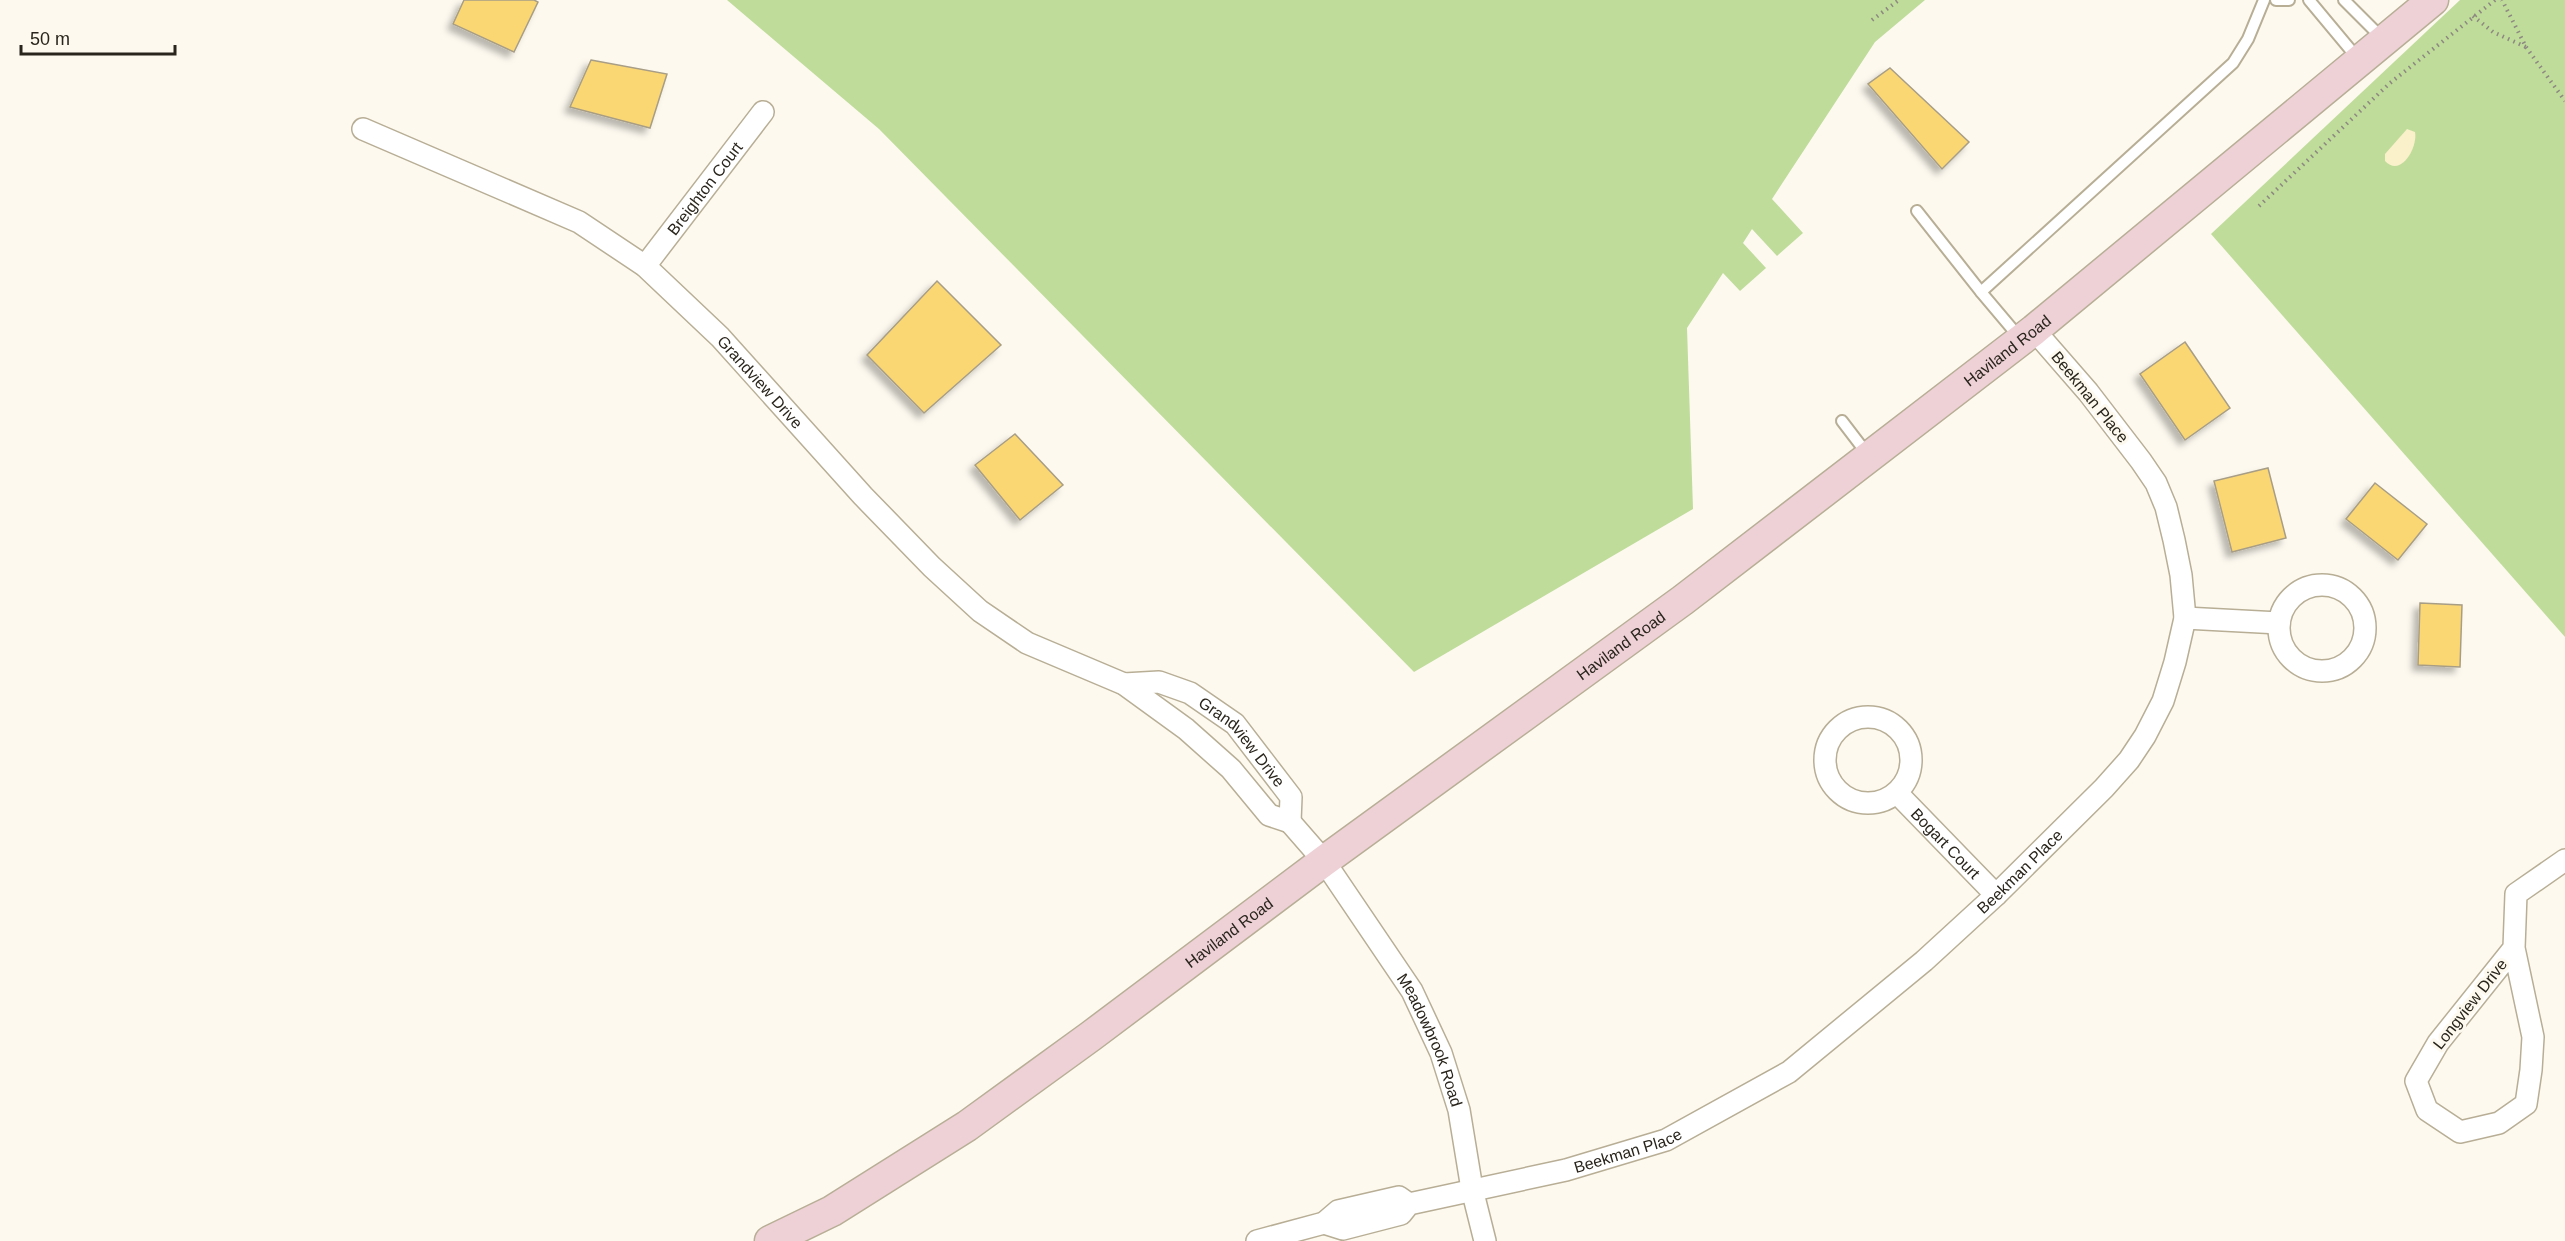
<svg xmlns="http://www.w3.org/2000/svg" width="2565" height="1241" font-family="Helvetica,sans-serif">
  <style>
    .green { fill: #bfdc9b }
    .sand { fill: #faf0ca }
    .building { fill: #fbd773; stroke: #a89e86; stroke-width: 1.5; filter: url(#shadow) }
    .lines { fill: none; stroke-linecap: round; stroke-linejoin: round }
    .lane-casing { stroke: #b8ae95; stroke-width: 14 }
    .street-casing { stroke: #b8ae95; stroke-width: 24 }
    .secondary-casing { stroke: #b8ae95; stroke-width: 33 }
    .path { stroke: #8d8980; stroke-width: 4; stroke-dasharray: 1.5 4.5; stroke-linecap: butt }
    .lane { stroke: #fff; stroke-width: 10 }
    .street { stroke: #fff; stroke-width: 21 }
    .secondary { stroke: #eed1d7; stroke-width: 30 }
    .labels { text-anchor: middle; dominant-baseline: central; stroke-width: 6; stroke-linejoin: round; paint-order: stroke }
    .street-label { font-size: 16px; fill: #29251c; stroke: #fdf9ef }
  </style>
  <defs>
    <filter id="shadow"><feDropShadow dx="-5.5" dy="5.5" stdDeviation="3" flood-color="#0004"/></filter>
  </defs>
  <rect width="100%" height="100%" fill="#fdf9ef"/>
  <g class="green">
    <polygon points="727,0 1925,0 1875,42 1772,199 1803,233 1777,256 1752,229 1743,243 1766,268 1740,291 1723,273 1687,328 1693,509 1414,672 879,129"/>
    <polygon points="2460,0 2565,0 2565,637 2211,234"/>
  </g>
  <path class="sand" d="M 2407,129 L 2415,132 C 2418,147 2401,178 2385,161 L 2385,154 Z"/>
  <g class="building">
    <polygon points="464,0 534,0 538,2 514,52 453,24"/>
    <polygon points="591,60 667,74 650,128 570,107"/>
    <polygon points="1890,68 1969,142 1942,169 1868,84"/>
    <polygon points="937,281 1001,345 924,413 867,355"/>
    <polygon points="2185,342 2230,408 2185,440 2140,374"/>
    <polygon points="1015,434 1063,485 1020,520 975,465"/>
    <polygon points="2268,468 2286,538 2232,552 2214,481"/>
    <polygon points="2375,483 2427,524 2398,560 2346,519"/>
    <polygon points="2420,603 2462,605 2460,667 2418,665"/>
  </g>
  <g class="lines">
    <defs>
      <g id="lane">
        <polyline points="2276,0 2289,0"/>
        <polyline points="2309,0 2359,60"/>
        <polyline points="2344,0 2382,38"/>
        <polyline points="1917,211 1981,292"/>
        <polyline points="2019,337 1981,292 2233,63 2248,39 2264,0"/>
        <polyline points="1842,421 1868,455"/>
      </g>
      <g id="street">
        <path id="s1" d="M 363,129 L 579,222 L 645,266 L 720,337 L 863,496 L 932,567 L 980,611 L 1027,643 L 1124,684 L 1186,729 L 1231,769 L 1269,815 L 1290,822"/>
        <path id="s2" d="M 645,266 L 763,112"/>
        <circle cx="2322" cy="628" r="43"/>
        <polyline points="2185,618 2279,623"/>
        <path id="s3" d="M 1124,684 L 1159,682 L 1190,693 L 1235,724 L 1291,797 L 1290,822"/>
        <circle cx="1868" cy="760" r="43"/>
        <path id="s4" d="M 1897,793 L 1996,895"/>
        <path id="s5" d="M 1290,822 L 1324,861 L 1412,991 L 1441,1053 L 1459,1110 L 1472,1189 L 1485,1241"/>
        <polyline points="2514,948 2438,1043 2416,1081 2427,1110 2460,1132 2499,1123 2526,1104 2531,1070 2533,1037 2514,948 2516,894 2565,860"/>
        <path id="s6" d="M 1324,1223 L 1343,1229 L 1401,1214 L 1409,1204 L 1566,1170 L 1666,1140 L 1789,1072 L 1924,961 L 1996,895 L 2104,788 L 2129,760 L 2145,736 L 2163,701 L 2175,662 L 2185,618 L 2181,575 L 2174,540 L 2166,507 L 2156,483 L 2141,461 L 2088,392 L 2034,330"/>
        <polyline points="1257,1241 1324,1223 1338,1211 1399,1197 1409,1204"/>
      </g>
      <g id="secondary">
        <path id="s7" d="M 770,1241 L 832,1211 L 967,1126 L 1091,1036 L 1324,861 L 1683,600 L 2034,330 L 2433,0"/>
      </g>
    </defs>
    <use href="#lane" class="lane-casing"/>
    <use href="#street" class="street-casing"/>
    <use href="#secondary" class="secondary-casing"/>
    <g class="path">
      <polyline points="2473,16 2493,32 2526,47 2502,0"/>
      <polyline points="1872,20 1899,0"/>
      <polyline points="2526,47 2565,101"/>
      <polyline points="2259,206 2390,83 2495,0"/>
    </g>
    <use href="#lane" class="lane"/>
    <use href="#street" class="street"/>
    <use href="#secondary" class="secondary"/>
  </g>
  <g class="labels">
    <g class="street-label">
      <text stroke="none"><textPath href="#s2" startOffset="98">Breighton Court</textPath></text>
      <text stroke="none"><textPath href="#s7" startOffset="1526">Haviland Road</textPath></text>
      <text stroke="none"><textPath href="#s1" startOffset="478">Grandview Drive</textPath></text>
      <text transform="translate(2090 397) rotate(51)">Beekman Place</text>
      <text stroke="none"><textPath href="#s7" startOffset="1040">Haviland Road</textPath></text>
      <text stroke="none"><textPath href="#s3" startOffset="140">Grandview Drive</textPath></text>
      <text stroke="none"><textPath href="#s4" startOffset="70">Bogart Court</textPath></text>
      <text stroke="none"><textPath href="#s6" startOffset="804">Beekman Place</textPath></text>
      <text stroke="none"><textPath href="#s7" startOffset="554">Haviland Road</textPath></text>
      <text transform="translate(2470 1004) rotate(-52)">Longview Drive</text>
      <text stroke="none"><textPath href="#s5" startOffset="261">Meadowbrook Road</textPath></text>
      <text stroke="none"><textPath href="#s6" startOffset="318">Beekman Place</textPath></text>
    </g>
  </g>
  <path d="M21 45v9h154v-9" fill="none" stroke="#29251c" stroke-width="3"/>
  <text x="30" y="45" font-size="18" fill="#29251c" stroke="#fdf9ef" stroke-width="4.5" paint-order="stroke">50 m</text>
</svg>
